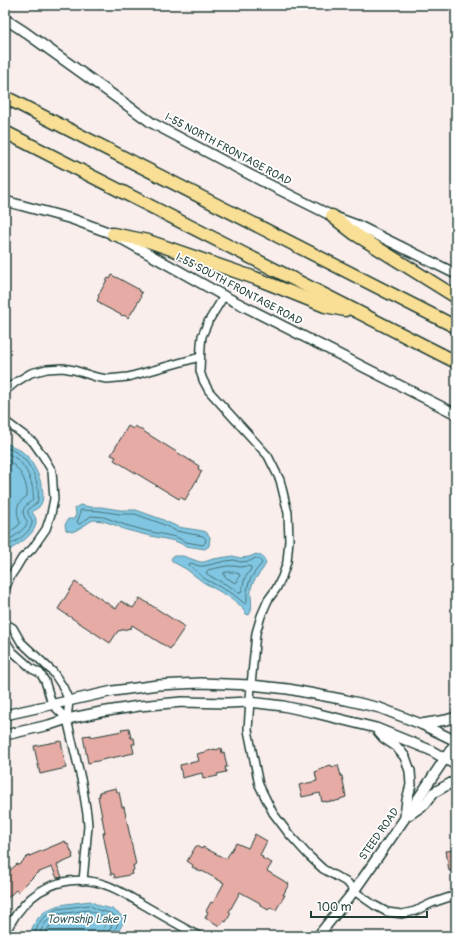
<svg xmlns="http://www.w3.org/2000/svg" width="461" height="941" font-family="Pangolin,sans-serif">
  <style>
    .water { fill: #80c5e1; stroke: #598f9c }
    .lines { fill: none; stroke-linecap: round; stroke-linejoin: round }
    .shore { stroke: #467379; stroke-width: 1 }
    .building { fill: #e6aba5; stroke: #1f3d34 }
    .street-casing { stroke: #1f3d34; stroke-width: 10 }
    .secondary-casing { stroke: #1f3d34; stroke-width: 12 }
    .highway-casing { stroke: #1f3d34; stroke-width: 15 }
    .street { stroke: #fff; stroke-width: 7 }
    .secondary { stroke: #fff; stroke-width: 9 }
    .highway { stroke: #f9df96; stroke-width: 12 }
    .labels { text-anchor: middle; dominant-baseline: central; stroke-width: 3.5; stroke-linejoin: round; paint-order: stroke }
    .street-label { font-size: 11px; fill: #1f3d34; stroke: #fff }
    .water-label { font-size: 12px; font-style: italic; fill: #375f5f; stroke: #fff }
  </style>
  <rect width="100%" height="100%" fill="#faeeed"/>
  <filter id="ink" filterUnits="userSpaceOnUse"><feTurbulence type="fractalNoise" baseFrequency=".025" numOctaves="2"/><feDisplacementMap in="SourceGraphic" scale="8" xChannelSelector="R" yChannelSelector="G"/><feConvolveMatrix kernelMatrix="1 2 1 2 8 2 1 2 1" color-interpolation-filters="sRGB"/></filter>
  <g filter="url(#ink)">
    <g class="water">
      <path d="M 5,443 C 13,446 20,449 26,455 C 35,464 50,495 39,507 C 37,509 34,510 32,512 C 33,514 36,517 36,520 C 38,534 15,547 5,552 Z"/>
      <polygon points="80,505 90,507 101,507 120,510 136,510 161,519 178,527 203,531 206,532 210,537 209,546 205,549 186,546 175,541 146,535 123,529 118,526 103,521 94,520 91,521 79,529 72,532 66,530 65,525 68,519 74,519 76,514 75,508"/>
      <path d="M 256,554 C 262,556 264,557 266,563 C 262,573 253,578 251,589 C 250,597 254,608 249,615 L 246,614 L 242,607 L 231,598 L 203,582 L 186,569 L 173,562 L 171,559 L 173,556 L 183,556 L 200,562 L 204,562 L 213,559 L 233,556 L 240,558 L 249,557 Z"/>
      <path d="M 90,901 L 100,906 L 112,909 L 122,916 L 123,923 L 116,936 L 29,936 C 40,903 60,905 90,901 Z"/>
    </g>
    <g class="lines">
      <g class="shore">
        <path d="M 5,447 C 10,449 15,451 19,454 C 32,465 42,487 37,503 C 34,505 29,507 28,511 C 27,516 33,518 32,523 C 31,533 14,543 5,547"/>
        <path d="M 5,452 C 8,454 11,455 14,457 C 26,464 35,486 33,500 C 26,505 20,509 25,518 C 26,520 28,520 27,523 C 25,530 11,539 5,542"/>
        <path d="M 5,459 C 18,465 28,481 27,496 C 15,505 16,510 20,523 L 18,526 L 5,535"/>
        <polygon points="82,510 100,511 119,514 135,514 160,523 176,531 203,536 206,539 205,543 203,545 186,542 176,537 147,531 125,525 104,517 91,516 80,524 79,524 77,522 80,515 80,511"/>
        <path d="M 256,558 L 260,560 L 262,563 C 250,578 246,583 247,603 L 245,604 L 233,594 L 205,579 L 189,565 L 189,564 L 191,563 L 199,566 L 204,566 L 226,561 L 234,560 L 240,562 L 250,561 Z"/>
        <path d="M 227,566 L 234,566 L 240,567 L 247,566 L 251,567 L 251,569 L 245,578 L 241,593 L 239,593 C 229,584 216,581 206,573 L 208,570 Z"/>
        <polygon points="228,572 233,572 239,574 240,575 237,582 235,583 224,576 224,573"/>
        <path d="M 33,936 L 41,920 L 51,912 L 58,909 L 89,905 L 98,910 L 110,913 L 118,918 C 120,925 113,929 113,936"/>
        <path d="M 38,936 L 45,923 L 53,917 L 59,914 L 88,910 L 97,914 L 108,918 L 113,920 C 113,926 108,930 108,936"/>
        <polyline points="44,936 49,927 56,922 61,920 87,916 105,923 102,936"/>
      </g>
    </g>
    <g class="building">
      <polygon points="112,275 115,277 116,277 138,289 138,290 142,293 140,296 141,297 131,314 130,314 128,318 124,315 123,316 100,304 101,303 97,301 99,297 98,296 108,278 110,279"/>
      <polygon points="128,426 133,429 135,426 199,466 198,469 202,471 185,500 180,497 179,499 114,460 116,457 111,455"/>
      <polygon points="75,582 116,609 121,601 133,608 140,598 185,627 170,649 132,625 131,628 118,631 110,643 58,609"/>
      <polygon points="129,728 131,738 134,738 135,744 132,744 134,753 88,763 83,736 91,735 91,737 122,731 121,729"/>
      <polygon points="61,741 66,768 40,774 34,746"/>
      <polygon points="221,748 222,753 224,752 227,767 225,767 226,772 217,774 218,776 203,779 202,773 182,778 180,765 199,761 197,754 215,749 216,750"/>
      <polygon points="331,765 332,767 338,765 341,776 342,776 346,797 340,799 340,800 332,802 332,801 326,802 326,801 322,802 320,793 302,797 299,785 317,781 315,772 318,771 318,770 324,768 324,767"/>
      <polygon points="116,788 117,792 119,792 122,807 124,807 136,865 133,865 134,870 132,871 133,874 115,878 114,874 111,874 103,833 105,833 98,796 100,796 99,792"/>
      <polygon points="255,834 267,841 260,855 263,857 262,858 272,863 267,871 289,884 283,895 285,895 276,910 270,908 268,910 260,905 260,903 240,892 229,912 231,913 226,922 224,921 220,926 205,918 208,912 206,911 211,902 213,903 224,883 202,871 201,872 192,867 193,865 187,861 196,846 202,849 203,847 205,848 226,859 236,843 248,848"/>
      <polygon points="65,841 67,845 68,844 73,855 72,855 73,858 57,865 62,877 57,878 52,867 37,873 18,892 16,890 5,900 5,875 17,864 19,865 27,857"/>
      <polygon points="456,850 456,870 449,871 446,851"/>
    </g>
    <g class="lines">
      <defs>
        <g id="street">
          <polyline points="224,296 208,322 202,336 201,345 200,371 203,380 209,391 268,456 280,480 288,513 289,540 287,562 282,577 276,589 268,600 261,616 256,633 251,685 248,730 259,785 273,813 289,834 308,855 323,869 348,883 354,891 374,905 387,912 402,914 415,911 432,903 450,897 456,898"/>
          <polyline points="5,391 16,382 31,373 47,369 63,368 74,370 96,377 107,379 128,377 200,357"/>
          <polyline points="5,421 33,442 43,456 52,471 54,499 51,514 46,529 32,549 22,558 16,568 10,577 5,590"/>
          <polyline points="5,623 13,628 21,642 53,672 63,687 69,701 67,719 82,783 87,814 88,826 83,881"/>
          <polyline points="5,640 12,651 32,669 40,673 45,681 52,704 67,719"/>
          <path d="M 5,934 C 18,906 37,886 68,881 C 77,880 87,880 95,882 C 112,885 128,896 142,904 C 161,915 180,926 199,936"/>
        </g>
        <g id="secondary">
          <polyline points="5,19 22,30 152,123 262,181 332,216 359,226 456,274"/>
          <polyline points="5,201 72,219 113,234 224,296 456,414"/>
          <polyline points="5,715 113,691 158,685 201,683 251,685 288,689 346,700 380,708 421,724 456,741"/>
          <polyline points="421,724 446,720 456,717"/>
          <polyline points="378,731 384,738 396,746 405,757 410,771 411,785 407,800 405,816"/>
          <polyline points="5,735 49,725 67,719 101,712 139,706 182,702 227,703 249,702 283,706 311,712 376,728 430,750 456,765"/>
          <polyline points="409,815 425,804 433,793 451,783 456,782"/>
          <polyline points="318,936 354,891 405,818 456,742"/>
        </g>
        <g id="highway">
          <polyline points="5,97 456,327"/>
          <polyline points="5,132 456,362"/>
          <polyline points="332,216 355,234 456,297"/>
          <polyline points="113,234 148,241 255,278 325,306 345,310"/>
        </g>
      </defs>
      <use href="#street" class="street-casing"/>
      <use href="#secondary" class="secondary-casing"/>
      <use href="#highway" class="highway-casing"/>
      <use href="#street" class="street"/>
      <use href="#secondary" class="secondary"/>
      <use href="#highway" class="highway"/>
    </g>
  </g>
  <g class="labels">
    <g class="street-label">
      <text transform="translate(228 149) rotate(28)">I-55 NORTH FRONTAGE ROAD</text>
      <text transform="translate(239 289) rotate(28)">I-55 SOUTH FRONTAGE ROAD</text>
      <text transform="translate(379 834) rotate(-55)">STEED ROAD</text>
    </g>
    <g class="water-label">
      <text x="86" y="919">Township Lake 1</text>
    </g>
  </g>
  <rect width="461" height="941" fill="none" stroke="#fff" stroke-width="20"/>
  <rect x="10" y="10" width="441" height="921" fill="none" stroke="#1f3d34" stroke-width="1.5" filter="url(#ink)"/>
  <path d="M311 911v6h116v-6" fill="none" stroke="#1f3d34" stroke-width="2"/>
  <text x="317" y="911" font-size="12" fill="#1f3d34" stroke="#ffffff" stroke-width="3" paint-order="stroke">100 m</text>
</svg>
